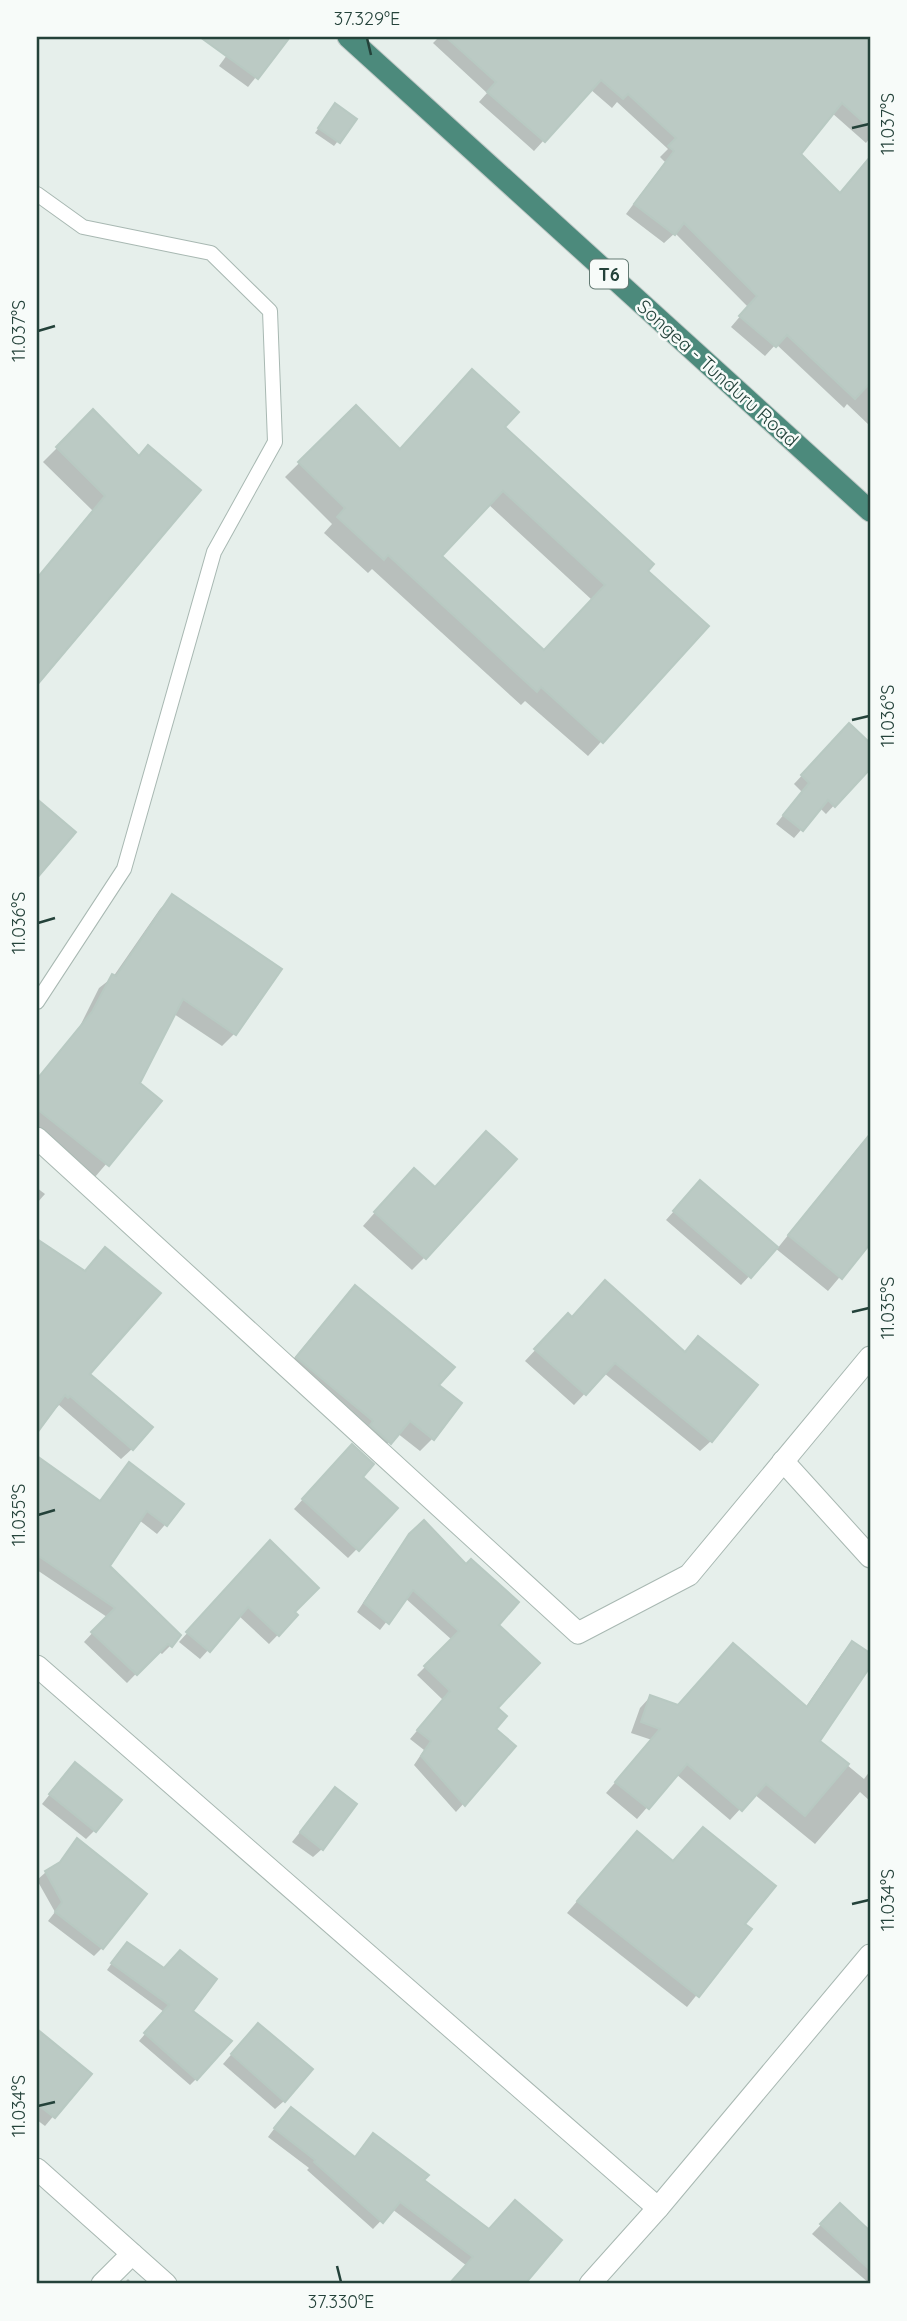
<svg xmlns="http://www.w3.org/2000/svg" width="907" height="2321" font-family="Quicksand,sans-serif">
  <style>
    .shadow { fill: #0003; fill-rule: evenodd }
    .building { fill: #bbcac4; stroke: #b8c9c2; stroke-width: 2; fill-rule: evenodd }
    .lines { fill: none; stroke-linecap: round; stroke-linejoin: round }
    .service-casing { stroke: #a8b8b2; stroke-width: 16 }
    .minor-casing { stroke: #a8b8b2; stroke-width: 23 }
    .trunk-casing { stroke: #c2cac8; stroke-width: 23 }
    .service { stroke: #fff; stroke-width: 14 }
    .minor { stroke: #fff; stroke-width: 21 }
    .trunk { stroke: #4c8a7c; stroke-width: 21 }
    .ticks { fill: none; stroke: #24423a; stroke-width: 2.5 }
    .labels { text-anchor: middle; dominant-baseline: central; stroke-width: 5; stroke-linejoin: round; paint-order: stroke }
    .shield { fill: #f7fbf9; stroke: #637a73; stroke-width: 2 }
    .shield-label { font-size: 18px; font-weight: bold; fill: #24423a }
    .street-label { font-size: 19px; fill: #24423a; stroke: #f7fbf9 }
    .neatline { fill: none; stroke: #24423a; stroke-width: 2.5 }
    .ticks-label { font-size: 18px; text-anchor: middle; fill: #24423a }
  </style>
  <rect width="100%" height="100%" fill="#e6efeb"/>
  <g class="shadow">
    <polygon points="240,37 273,37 282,44 248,87 219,66"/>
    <polygon points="439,37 664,37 668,40 671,37 870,37 870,138 866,143 832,113 798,154 839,194 870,159 870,426 847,404 844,408 776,344 765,356 731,327 748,307 675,233 664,243 626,214 665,162 660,157 668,149 617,102 612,108 590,89 534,151 479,102 487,93 433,43"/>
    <polygon points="332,110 355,119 334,146 315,133"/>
    <path d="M 356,407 L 399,451 L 502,428 L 645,571 L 707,626 L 588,756 L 525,701 L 521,705 L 372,569 L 368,573 L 324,533 L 332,524 L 285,477 ZM 488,504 L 592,600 L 544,652 L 439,556 Z"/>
    <polygon points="93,412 138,458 199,490 37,682 37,578 93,511 43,462"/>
    <polygon points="849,725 870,745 870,766 826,814 820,808 794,838 776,824 802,792 794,784"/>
    <polygon points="173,896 279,970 234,1034 222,1046 174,1014 138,1083 160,1101 95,1177 37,1131 37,1079 80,1026 99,988 113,977 160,909"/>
    <polygon points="870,1136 870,1241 828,1291 775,1248 741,1285 666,1220 700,1182 777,1249 857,1149"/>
    <polygon points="401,1183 425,1257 412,1270 363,1226"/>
    <polygon points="37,1188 45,1194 37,1203"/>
    <polygon points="37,1241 84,1273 87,1374 132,1449 121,1459 59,1405 56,1408 55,1406 37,1430"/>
    <polygon points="343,1300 437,1385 433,1438 420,1451 397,1433 377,1455 284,1370"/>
    <polygon points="568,1315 711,1441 700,1451 604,1373 574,1405 525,1361"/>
    <polygon points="343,1455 361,1477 396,1509 348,1558 294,1509"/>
    <polygon points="37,1458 99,1502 121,1473 182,1505 157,1534 139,1520 107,1566 171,1645 162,1654 158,1651 127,1683 84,1642 107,1617 37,1570"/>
    <polygon points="424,1523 496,1625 493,1729 514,1747 456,1812 414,1765 424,1750 410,1739 443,1700 417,1675 452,1640 405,1598 380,1630 357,1612 402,1544"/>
    <polygon points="262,1551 296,1616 269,1644 239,1616 200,1659 179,1642"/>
    <polygon points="852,1644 870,1655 870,1663 818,1741 864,1779 870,1771 870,1801 860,1792 815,1844 754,1794 730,1820 676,1774 637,1819 606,1793 652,1740 631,1733 640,1708 650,1697 678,1706 805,1708 842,1654"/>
    <polygon points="67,1773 94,1831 86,1839 42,1804"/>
    <polygon points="335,1789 322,1849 313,1857 292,1842"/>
    <polygon points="77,1840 102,1948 94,1956 48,1921 55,1912 37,1880 46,1872 57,1866"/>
    <polygon points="626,1844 750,1929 687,2007 567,1913"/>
    <polygon points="121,1950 191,2011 196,2079 190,2085 139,2041 164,2012 107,1970"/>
    <polygon points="249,2034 284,2101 275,2109 223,2064"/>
    <polygon points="43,2036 89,2074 45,2126 37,2120 37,2043"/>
    <polygon points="283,2117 354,2158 422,2181 489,2231 559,2240 523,2284 450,2284 467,2266 392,2209 373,2229 307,2170 309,2168 268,2137"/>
    <polygon points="840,2205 870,2233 870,2284 812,2234"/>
    <polygon points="128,2279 133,2284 123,2284"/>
  </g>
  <g class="building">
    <polygon points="200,37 290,37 258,79"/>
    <polygon points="446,37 870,37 870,128 842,103 801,154 840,193 870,157 870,383 855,399 787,335 776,347 739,316 757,296 684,223 675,235 634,204 674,151 668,146 676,138 628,94 623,99 601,80 545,142 487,92 496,82"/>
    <polygon points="335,103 357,119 340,143 318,128"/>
    <path d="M 472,369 L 519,412 L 505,427 L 654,564 L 648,571 L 709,626 L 603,743 L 541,687 L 537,692 L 388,555 L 384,560 L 337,517 L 345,508 L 298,462 L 356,405 L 400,449 ZM 503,491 L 605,585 L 544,650 L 442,556 Z"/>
    <polygon points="93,409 139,456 148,445 201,490 37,685 37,578 105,496 56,447"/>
    <polygon points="849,723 870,743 870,769 835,807 828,800 803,831 783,815 809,783 801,775"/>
    <polygon points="37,799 76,832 37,878"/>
    <polygon points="172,894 282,969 236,1035 183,999 140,1083 162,1101 109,1166 37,1109 37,1079 92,1012 112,974 116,976"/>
    <polygon points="486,1131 517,1159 426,1259 374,1212 414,1168 435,1187"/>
    <polygon points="870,1134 870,1244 842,1279 788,1235"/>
    <polygon points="700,1180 778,1247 751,1278 673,1211"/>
    <polygon points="37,1239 85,1271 105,1247 161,1293 90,1374 153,1427 133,1450 70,1396 68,1398 65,1395 37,1433"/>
    <polygon points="605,1280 685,1352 698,1336 758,1385 712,1442 615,1363 586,1395 534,1349 568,1313 572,1317"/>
    <polygon points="355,1285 455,1367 439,1385 462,1403 434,1440 410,1421 391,1444 370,1425 373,1421 296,1357"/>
    <polygon points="352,1444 374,1464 363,1477 398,1508 359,1551 302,1499"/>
    <polygon points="37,1456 100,1501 129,1462 184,1504 167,1526 147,1511 110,1566 181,1635 172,1647 168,1644 137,1675 91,1632 115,1608 37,1555"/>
    <polygon points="424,1520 466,1564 471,1559 519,1602 499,1625 540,1663 498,1708 507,1716 496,1729 516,1746 465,1806 421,1756 431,1741 417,1730 450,1691 424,1666 459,1631 413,1590 389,1624 364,1603 409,1534"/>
    <polygon points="270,1540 319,1588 295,1612 298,1615 279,1636 248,1607 210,1652 186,1632"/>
    <polygon points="852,1641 870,1653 870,1667 820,1741 849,1764 805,1816 766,1784 742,1811 687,1764 649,1809 615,1782 660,1729 641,1722 650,1695 678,1705 733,1643 807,1707"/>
    <polygon points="75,1762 122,1800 96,1832 49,1794"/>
    <polygon points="335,1787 357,1804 323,1850 300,1832"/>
    <polygon points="703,1827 776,1886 745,1924 752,1929 699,1997 577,1901 637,1831 673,1861"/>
    <polygon points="77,1838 147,1894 103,1949 55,1912 62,1902 45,1871 60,1862"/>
    <polygon points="127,1942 164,1968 180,1950 217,1979 193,2011 232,2041 197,2080 144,2033 169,2005 111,1963"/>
    <polygon points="258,2023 313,2069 285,2102 231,2054"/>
    <polygon points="37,2029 92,2074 55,2118 37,2104"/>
    <polygon points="291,2107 355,2157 373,2133 429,2175 424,2180 489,2229 515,2200 562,2240 525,2284 449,2284 473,2257 400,2202 383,2223 314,2162 315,2160 274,2128"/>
    <polygon points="840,2203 870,2231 870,2270 820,2224"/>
  </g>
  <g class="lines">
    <defs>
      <polyline id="service" points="37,194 83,227 211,253 270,311 275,442 214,552 124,869 37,1002"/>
      <g id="minor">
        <polyline points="37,1138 578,1633 689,1575 870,1357"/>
        <polyline points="783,1461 870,1557"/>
        <polyline points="37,1666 658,2208"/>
        <polyline points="37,2169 166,2284"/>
        <polyline points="102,2284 132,2254"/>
        <polyline points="590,2284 658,2208 870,1955"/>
      </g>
      <polyline id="trunk" points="348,37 870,511"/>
    </defs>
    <use href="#service" class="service-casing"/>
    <use href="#minor" class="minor-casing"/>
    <use href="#trunk" class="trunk-casing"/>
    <use href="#service" class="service"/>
    <use href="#minor" class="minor"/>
    <use href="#trunk" class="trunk"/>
  </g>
  <path class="ticks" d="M 367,38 L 371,55M 852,128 L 869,124M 38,331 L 55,326M 852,720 L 869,716M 38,923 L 55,918M 852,1312 L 869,1308M 38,1515 L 55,1510M 852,1904 L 869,1900M 38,2106 L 55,2102M 337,2266 L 341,2282"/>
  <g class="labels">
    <rect class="shield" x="590" y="259.5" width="38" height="29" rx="5"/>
    <g class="shield-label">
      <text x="609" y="274">T6</text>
    </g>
    <g class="street-label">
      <text transform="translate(718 373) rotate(42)">Songea - Tunduru Road</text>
    </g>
  </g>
  <rect width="907" height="2321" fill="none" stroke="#f7fbf9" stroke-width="77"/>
  <rect x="38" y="38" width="831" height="2244" class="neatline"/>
  <g class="ticks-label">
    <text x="367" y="25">37.329°E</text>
    <text transform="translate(888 124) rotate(-90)" y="6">11.037°S</text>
    <text transform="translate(19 331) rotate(-90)" y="6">11.037°S</text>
    <text transform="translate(888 716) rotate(-90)" y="6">11.036°S</text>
    <text transform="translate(19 923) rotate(-90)" y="6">11.036°S</text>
    <text transform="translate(888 1308) rotate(-90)" y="6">11.035°S</text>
    <text transform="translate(19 1515) rotate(-90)" y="6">11.035°S</text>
    <text transform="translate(888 1900) rotate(-90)" y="6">11.034°S</text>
    <text transform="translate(19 2106) rotate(-90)" y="6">11.034°S</text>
    <text x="341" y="2308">37.330°E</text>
  </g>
</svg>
